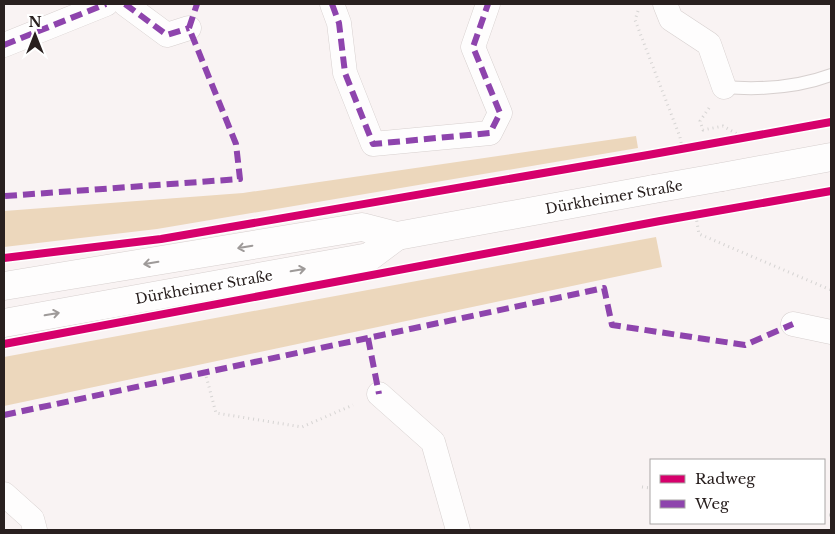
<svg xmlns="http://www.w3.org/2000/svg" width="835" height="534" font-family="'Libre Baskerville',serif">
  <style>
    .green { fill: #ecd7bc }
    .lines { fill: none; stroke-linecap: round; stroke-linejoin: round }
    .service-casing { stroke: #d7d0cf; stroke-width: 14 }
    .minor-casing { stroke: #d7d0cf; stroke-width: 25 }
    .tertiary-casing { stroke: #d7d0cf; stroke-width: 29 }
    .path { stroke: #d6d4d3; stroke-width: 3; stroke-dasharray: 1 4; stroke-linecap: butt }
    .service { stroke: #fefdfd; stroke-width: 12 }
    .minor { stroke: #fefdfd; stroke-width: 24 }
    .tertiary { stroke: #fefdfd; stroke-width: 28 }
    .tertiary-bridge-casing { stroke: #d7d0cf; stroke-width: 29; stroke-linecap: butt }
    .tertiary-bridge { stroke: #fefdfd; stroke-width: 28 }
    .quiet { stroke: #8e44ad; stroke-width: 6; stroke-dasharray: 12 6; stroke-linecap: butt }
    .cycleway-casing { stroke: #fff; stroke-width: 11 }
    .cycleway { stroke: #d6006c; stroke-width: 8 }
    .oneway { stroke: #9e9a99 }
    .labels { text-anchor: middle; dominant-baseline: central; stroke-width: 4; stroke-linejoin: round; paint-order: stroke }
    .street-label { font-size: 14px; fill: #29201f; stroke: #fff }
  </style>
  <rect width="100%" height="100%" fill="#f9f3f3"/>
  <g class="green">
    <polygon points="636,136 638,148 157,229 4,247 4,211 243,193"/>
    <polygon points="656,237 662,267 4,406 4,357"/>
  </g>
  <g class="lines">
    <defs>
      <path id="service" d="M 724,87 C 761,90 796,88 831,75"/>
      <g id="minor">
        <polyline points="125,4 167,35 189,28"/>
        <polyline points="332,4 339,23 345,73 373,144 490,133 500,113 473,47 488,4"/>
        <polyline points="665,4 671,19 709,44 724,87"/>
        <polyline points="4,45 106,4"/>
        <polyline points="793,324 831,332"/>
        <polyline points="379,394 433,442 458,530"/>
        <polyline points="4,494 32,519 35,530"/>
      </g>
      <g id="tertiary">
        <polyline points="722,177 831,157"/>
        <polyline points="4,286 362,227 397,236 654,189"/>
        <polyline points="4,323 369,257 397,236"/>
      </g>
    </defs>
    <use href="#service" class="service-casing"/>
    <use href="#minor" class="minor-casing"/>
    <use href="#tertiary" class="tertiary-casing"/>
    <g class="path">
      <polyline points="638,11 635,20 680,137 683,153"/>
      <polyline points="709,108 700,121 703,130 723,126 744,138"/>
      <polyline points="695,211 699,234 831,290"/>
      <polyline points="205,372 216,413 302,427 353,405"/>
      <polyline points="642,487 651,488"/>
      <polyline points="824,515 831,515"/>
    </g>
    <use href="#service" class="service"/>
    <use href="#minor" class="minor"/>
    <use href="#tertiary" class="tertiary"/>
    <defs>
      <polyline id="tertiary-bridge" points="654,189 722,177"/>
    </defs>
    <use href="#tertiary-bridge" class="tertiary-bridge-casing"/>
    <use href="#tertiary-bridge" class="tertiary-bridge"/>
    <g class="quiet">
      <polyline points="125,4 167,35 189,28"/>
      <polyline points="332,4 339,23 345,73 373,144 490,133 500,113 473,47 488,4"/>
      <polyline points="4,45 106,4"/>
      <polyline points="5,196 240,179 236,144 189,28 197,4"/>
      <polyline points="368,338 379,394"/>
      <polyline points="4,415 604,288 612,325 745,345 793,324"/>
    </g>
    <defs>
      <g id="cycleway">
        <polyline points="4,258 161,239 648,155 831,122"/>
        <polyline points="4,344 660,221 831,191"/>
      </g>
    </defs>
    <use href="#cycleway" class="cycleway-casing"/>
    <use href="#cycleway" class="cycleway"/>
  </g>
  <defs><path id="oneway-shaft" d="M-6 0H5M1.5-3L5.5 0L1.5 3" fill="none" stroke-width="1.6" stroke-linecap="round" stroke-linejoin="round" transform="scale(1.25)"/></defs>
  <g class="oneway">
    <use href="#oneway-shaft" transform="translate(245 247) rotate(170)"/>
    <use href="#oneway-shaft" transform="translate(151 263) rotate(171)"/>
    <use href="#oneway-shaft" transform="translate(298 270) rotate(-10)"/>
    <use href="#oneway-shaft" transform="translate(52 314) rotate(-10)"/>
  </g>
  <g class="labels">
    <g class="street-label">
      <text transform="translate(614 197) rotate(-10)">Dürkheimer Straße</text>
      <text transform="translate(204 287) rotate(-10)">Dürkheimer Straße</text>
    </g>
  </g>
  <rect width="835" height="534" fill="none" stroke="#29201f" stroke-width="10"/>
  <rect x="650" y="459" width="175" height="65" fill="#ffffff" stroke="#a9a6a5"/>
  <rect x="660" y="475" width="25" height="8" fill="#d6006c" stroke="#a9a6a5"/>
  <text x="695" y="484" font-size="15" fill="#29201f">Radweg</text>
  <rect x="660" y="500" width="25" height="8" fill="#8e44ad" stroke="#a9a6a5"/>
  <text x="695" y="509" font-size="15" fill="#29201f">Weg</text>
  <g transform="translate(35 35)" stroke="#ffffff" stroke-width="4" paint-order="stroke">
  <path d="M0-4L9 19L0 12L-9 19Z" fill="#29201f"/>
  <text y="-8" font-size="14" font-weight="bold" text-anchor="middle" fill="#29201f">N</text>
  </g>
</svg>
